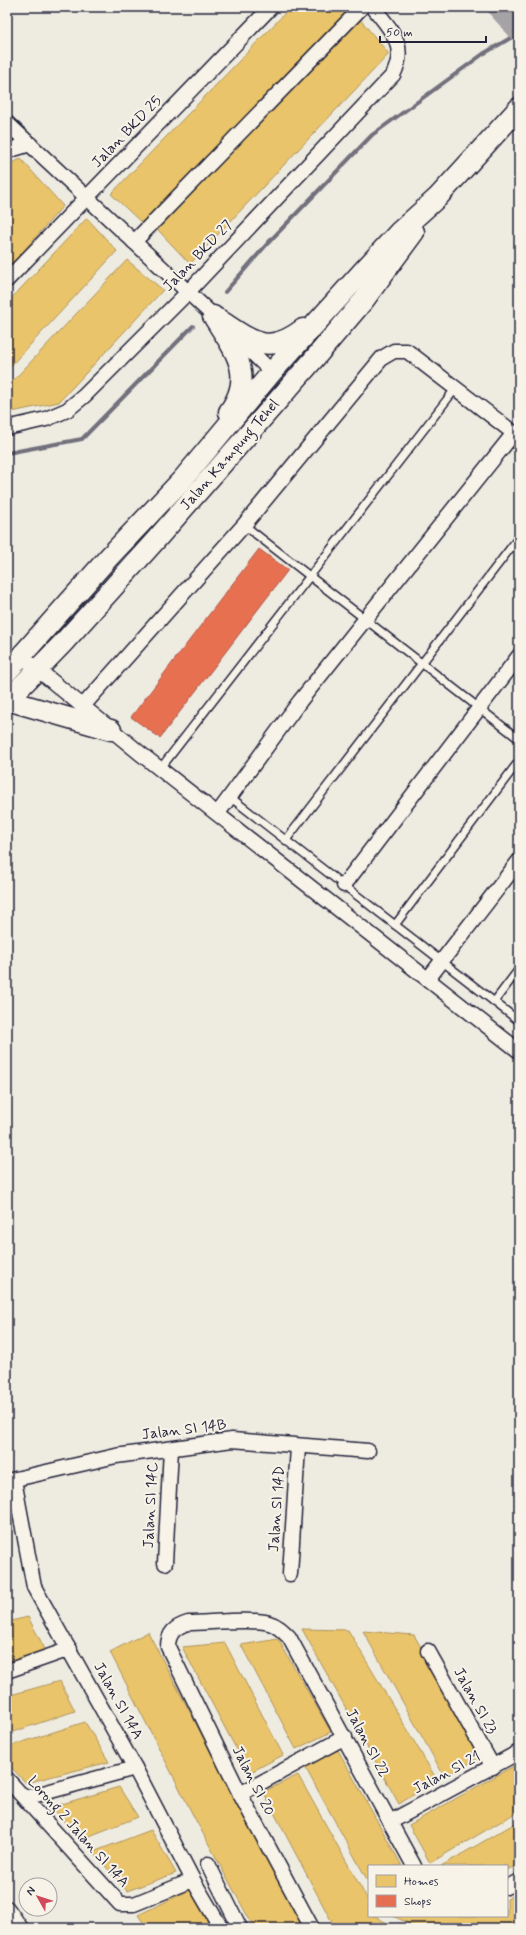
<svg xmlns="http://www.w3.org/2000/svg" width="526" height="1935" font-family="Mynerve,sans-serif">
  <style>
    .homes { fill: #e9c46a; stroke: #ad935c }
    .shops { fill: #e76f51; stroke: #ac584a }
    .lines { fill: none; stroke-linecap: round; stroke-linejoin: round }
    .stream { stroke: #716f7b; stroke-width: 4 }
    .river { stroke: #a6a3a6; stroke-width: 25 }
    .lane-casing { stroke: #22223b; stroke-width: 10 }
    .street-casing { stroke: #22223b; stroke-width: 17 }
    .secondary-casing { stroke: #22223b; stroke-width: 23 }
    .lane { stroke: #f7f3e8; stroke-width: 7 }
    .street { stroke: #f7f3e8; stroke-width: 14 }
    .secondary { stroke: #f7f3e8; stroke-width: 20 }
    .labels { text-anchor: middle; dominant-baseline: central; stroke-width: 4; stroke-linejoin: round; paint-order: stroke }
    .street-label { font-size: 15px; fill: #22223b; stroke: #f7f3e8 }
  </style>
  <rect width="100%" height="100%" fill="#eeebe1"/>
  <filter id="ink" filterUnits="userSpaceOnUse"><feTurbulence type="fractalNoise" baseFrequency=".025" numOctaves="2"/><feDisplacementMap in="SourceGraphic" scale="8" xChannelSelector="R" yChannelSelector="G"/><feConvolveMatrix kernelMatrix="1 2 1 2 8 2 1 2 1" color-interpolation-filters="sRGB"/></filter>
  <g filter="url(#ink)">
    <g class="homes">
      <polygon points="291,7 352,7 353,9 144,225 111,194"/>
      <polygon points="359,18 389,54 190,264 157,229"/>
      <polygon points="21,159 63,206 7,270 7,165"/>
      <polygon points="87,218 117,251 7,370 7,303"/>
      <polygon points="127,260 163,290 59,402 7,413 7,387"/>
      <polygon points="28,1617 47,1653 7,1665 7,1622"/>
      <polygon points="302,1629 348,1630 437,1780 399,1804"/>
      <polygon points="363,1631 414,1635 482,1757 444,1776"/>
      <polygon points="148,1632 303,1928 254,1928 193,1815 110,1652"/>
      <polygon points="278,1639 331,1732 296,1749 241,1645"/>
      <polygon points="225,1643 283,1755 249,1773 182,1647"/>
      <polygon points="60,1681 75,1711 7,1734 7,1696"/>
      <polygon points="85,1722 109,1762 26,1783 7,1763 7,1747"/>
      <polygon points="338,1750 402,1866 369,1866 369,1883 305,1767"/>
      <polygon points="519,1763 519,1811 430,1863 409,1825"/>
      <polygon points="298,1775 369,1902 369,1916 377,1916 379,1919 398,1928 335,1928 263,1792"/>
      <polygon points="119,1787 138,1817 79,1840 52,1807"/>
      <polygon points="519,1821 519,1864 507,1870 507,1866 441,1866"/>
      <polygon points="151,1830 176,1873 127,1891 93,1852"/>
      <polygon points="190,1890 211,1928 147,1928 138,1915"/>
      <polygon points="519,1892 519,1928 418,1928 393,1916 507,1916 507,1899"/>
    </g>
    <polygon class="shops" points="259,549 288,570 160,738 131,717"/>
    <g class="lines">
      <g class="stream">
        <polyline points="225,292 268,243 372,135 483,54 519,33"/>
        <polyline points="7,453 82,439 193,326"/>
      </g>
      <polyline class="river" points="500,7 519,28"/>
      <defs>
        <g id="lane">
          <polyline points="244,525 519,739"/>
          <polyline points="160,769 456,388"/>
          <polyline points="230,797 519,1021"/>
          <polyline points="286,840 519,537"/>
          <polyline points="395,925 519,761"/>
          <polyline points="494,1002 519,969"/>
        </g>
        <g id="street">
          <polyline points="7,123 220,322"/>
          <polyline points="7,151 30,144"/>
          <polyline points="134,242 362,7"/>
          <polyline points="7,280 271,7"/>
          <polyline points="235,336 272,372"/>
          <path d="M 7,428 L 46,419 L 67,410 L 84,396 L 188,292 L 393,75 C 408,45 391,30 373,7"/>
          <polyline points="31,664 141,754 519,1051"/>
          <polyline points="82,707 244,525 382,358 394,351 407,351 519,437"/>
          <polyline points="218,813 300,701 514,433"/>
          <polyline points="344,885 519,656"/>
          <polyline points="428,979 519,861"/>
          <polyline points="14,1480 34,1587 135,1768 193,1880 221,1928"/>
          <polyline points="7,1481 116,1456 232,1440 368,1451"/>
          <polyline points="165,1563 171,1449"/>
          <polyline points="290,1574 298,1447"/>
          <polyline points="428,1651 493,1767"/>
          <polyline points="7,1671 70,1649"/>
          <polyline points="7,1779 120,1904 134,1904 193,1880"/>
          <polyline points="240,1794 345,1737"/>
          <polyline points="25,1798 135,1768"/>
          <polyline points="390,1822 519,1752"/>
          <polyline points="208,1864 240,1928"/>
          <polyline points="507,1887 519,1881"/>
          <polyline points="7,1908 21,1928"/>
          <path d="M 312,1928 L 240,1794 L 168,1647 C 168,1633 175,1627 188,1623 C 208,1623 252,1618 269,1623 C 277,1625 283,1631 289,1637 L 414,1866"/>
        </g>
        <g id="secondary">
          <path d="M 213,316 C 234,350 256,374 229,412"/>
          <path d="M 218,319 C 251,340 267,357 303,329"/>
          <polyline points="7,672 109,557 182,480 272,372 363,271 399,232 438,197 519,108"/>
          <polyline points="7,700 111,730"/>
          <polyline points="7,701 63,643 154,542 314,359 364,300 414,232"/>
        </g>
      </defs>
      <use href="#lane" class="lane-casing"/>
      <use href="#street" class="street-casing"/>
      <use href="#secondary" class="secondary-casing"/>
      <use href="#lane" class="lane"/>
      <use href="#street" class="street"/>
      <use href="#secondary" class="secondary"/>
    </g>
  </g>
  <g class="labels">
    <g class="street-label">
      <text transform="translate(127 132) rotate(-46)">Jalan BKD 25</text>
      <text transform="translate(198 256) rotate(-46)">Jalan BKD 27</text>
      <text transform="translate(230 455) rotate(-49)">Jalan Kampung Tehel</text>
      <text transform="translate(184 1430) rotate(-7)">Jalan SI 14B</text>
      <text transform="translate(151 1505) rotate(-87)">Jalan SI 14C</text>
      <text transform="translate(277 1509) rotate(-86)">Jalan SI 14D</text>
      <text transform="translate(118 1701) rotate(61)">Jalan SI 14A</text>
      <text transform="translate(475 1701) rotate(61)">Jalan SI 23</text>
      <text transform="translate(367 1743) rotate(62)">Jalan SI 22</text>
      <text transform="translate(447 1773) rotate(-28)">Jalan SI 21</text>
      <text transform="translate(253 1781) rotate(63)">Jalan SI 20</text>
      <text transform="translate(78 1832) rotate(48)">Lorong 2 Jalan SI 14A</text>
    </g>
  </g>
  <rect width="526" height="1935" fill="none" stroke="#f7f3e8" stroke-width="24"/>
  <rect x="12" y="12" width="502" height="1911" fill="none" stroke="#22223b" stroke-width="1.5" filter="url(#ink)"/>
  <rect x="368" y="1865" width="140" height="52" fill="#f7f3e8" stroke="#a29fa3"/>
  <rect x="376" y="1875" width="20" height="12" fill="#e9c46a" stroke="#a29fa3"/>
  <text x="404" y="1885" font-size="12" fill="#22223b">Homes</text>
  <rect x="376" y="1895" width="20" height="12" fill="#e76f51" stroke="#a29fa3"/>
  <text x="404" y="1905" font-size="12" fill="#22223b">Shops</text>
  <g transform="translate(38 1897) rotate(309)"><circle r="19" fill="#f7f3e8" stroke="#a29fa3"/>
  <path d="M0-3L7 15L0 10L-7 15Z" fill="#d1495b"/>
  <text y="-6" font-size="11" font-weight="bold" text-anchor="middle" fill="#22223b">N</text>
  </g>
  <path d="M380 36v6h106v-6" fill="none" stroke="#22223b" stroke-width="2"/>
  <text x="386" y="36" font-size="12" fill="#22223b" stroke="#f7f3e8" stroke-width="3" paint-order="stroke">50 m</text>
</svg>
